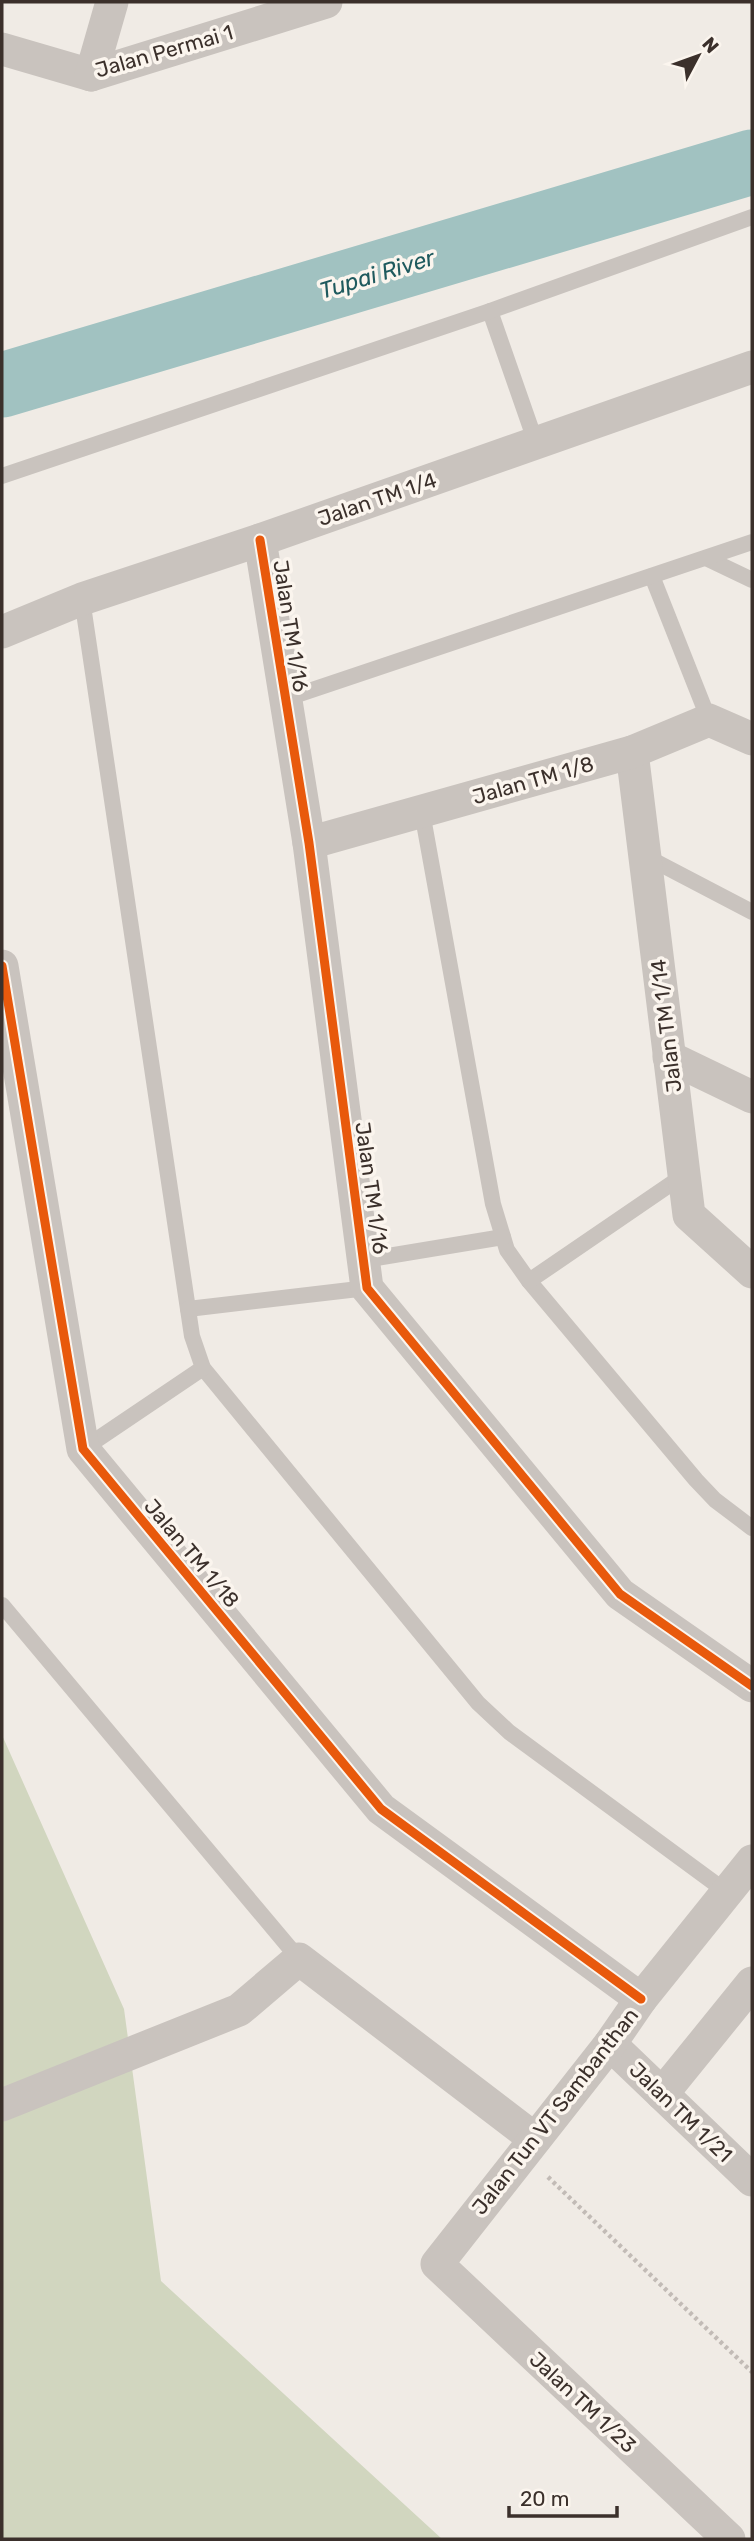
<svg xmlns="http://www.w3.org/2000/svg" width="754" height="2541" font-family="Rubik,sans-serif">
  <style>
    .green { fill: #d1d6bf }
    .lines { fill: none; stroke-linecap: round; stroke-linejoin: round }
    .river { stroke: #a1c2c1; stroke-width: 65 }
    .path { stroke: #c2bbb6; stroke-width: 4.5; stroke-dasharray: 3.5 3.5; stroke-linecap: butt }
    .lane { stroke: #c9c3be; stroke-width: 16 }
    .street { stroke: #c9c3be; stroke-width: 33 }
    .cycleway-casing { stroke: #fbf5ee; stroke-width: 13 }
    .cycleway { stroke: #e8590c; stroke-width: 9 }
    .labels { text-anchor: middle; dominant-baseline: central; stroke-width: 7; stroke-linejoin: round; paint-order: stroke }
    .street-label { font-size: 21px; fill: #3b302b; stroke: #fbf5ee }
    .water-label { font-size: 23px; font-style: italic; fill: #1f5a5e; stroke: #fbf5ee }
  </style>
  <rect width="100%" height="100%" fill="#f0ebe5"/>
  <polygon class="green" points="2,1735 124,2009 161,2281 442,2539 2,2539"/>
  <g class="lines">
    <polyline class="river" points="2,385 752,162"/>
    <polyline class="path" points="548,2177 752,2372"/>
    <g class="lane">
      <polyline points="490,311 536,443"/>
      <polyline points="2,476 490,311 752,217"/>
      <polyline points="706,558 752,580"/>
      <polyline points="652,576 709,720"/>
      <polyline points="82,599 192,1336 203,1368 478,1703 509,1732 728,1893"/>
      <polyline points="285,699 752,542"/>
      <polyline points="422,812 493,1204 507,1250 529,1281 696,1480 715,1500 752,1528"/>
      <polyline points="645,856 752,912"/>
      <polyline points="364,1260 503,1237"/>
      <polyline points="529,1281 684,1175"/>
      <polyline points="188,1309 367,1288"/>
      <polyline points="83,1449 203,1368"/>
      <polyline points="2,1605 299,1959"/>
    </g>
    <g class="street">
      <polyline points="2,49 91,75 326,2"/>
      <polyline points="91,75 112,2"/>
      <polyline points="260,540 309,843 367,1288 620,1594 752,1686"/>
      <polyline points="2,632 82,599 260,540 752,367"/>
      <polyline points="632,752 689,1215 752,1272"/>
      <polyline points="309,843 632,752 709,720 752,739"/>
      <polyline points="2,966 83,1449 381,1809 641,1999"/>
      <polyline points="669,1057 752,1097"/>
      <polyline points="610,2044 752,2180"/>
      <polyline points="662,2094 752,1983"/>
      <polyline points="2,2105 239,2010 299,1959 535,2139"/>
      <polyline points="729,2539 437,2264 610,2044 641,1999 752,1861"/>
    </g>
    <defs>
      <g id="cycleway">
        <polyline points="260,540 309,843 367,1288 620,1594 752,1686"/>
        <polyline points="2,966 83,1449 381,1809 641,1999"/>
      </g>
    </defs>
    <use href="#cycleway" class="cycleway-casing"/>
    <use href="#cycleway" class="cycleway"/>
  </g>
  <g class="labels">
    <g class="street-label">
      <text transform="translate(164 51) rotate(-16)">Jalan Permai 1</text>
      <text transform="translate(377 499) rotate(-19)">Jalan TM 1/4</text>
      <text transform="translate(291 626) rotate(81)">Jalan TM 1/16</text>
      <text transform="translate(533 780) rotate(-16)">Jalan TM 1/8</text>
      <text transform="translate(666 1026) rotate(-97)">Jalan TM 1/14</text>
      <text transform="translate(372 1188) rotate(82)">Jalan TM 1/16</text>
      <text transform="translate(192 1553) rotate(50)">Jalan TM 1/18</text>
      <text transform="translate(555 2111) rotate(-52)">Jalan Tun VT Sambanthan</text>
      <text transform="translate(681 2112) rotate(44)">Jalan TM 1/21</text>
      <text transform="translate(583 2402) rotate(43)">Jalan TM 1/23</text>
    </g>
    <g class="water-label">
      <text transform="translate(377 274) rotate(-17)">Tupai River</text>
    </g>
  </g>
  <rect width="754" height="2541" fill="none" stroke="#3b302b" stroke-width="7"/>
  <g transform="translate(698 56) rotate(49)" stroke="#fbf5ee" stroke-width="5" paint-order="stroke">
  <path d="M0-5L12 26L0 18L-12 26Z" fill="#3b302b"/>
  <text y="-10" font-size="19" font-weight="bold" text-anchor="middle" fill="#3b302b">N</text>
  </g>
  <path d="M509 2506v10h108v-10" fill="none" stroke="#3b302b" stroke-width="3.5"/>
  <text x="520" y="2506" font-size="21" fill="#3b302b" stroke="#fbf5ee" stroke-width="5" paint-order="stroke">20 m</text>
</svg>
